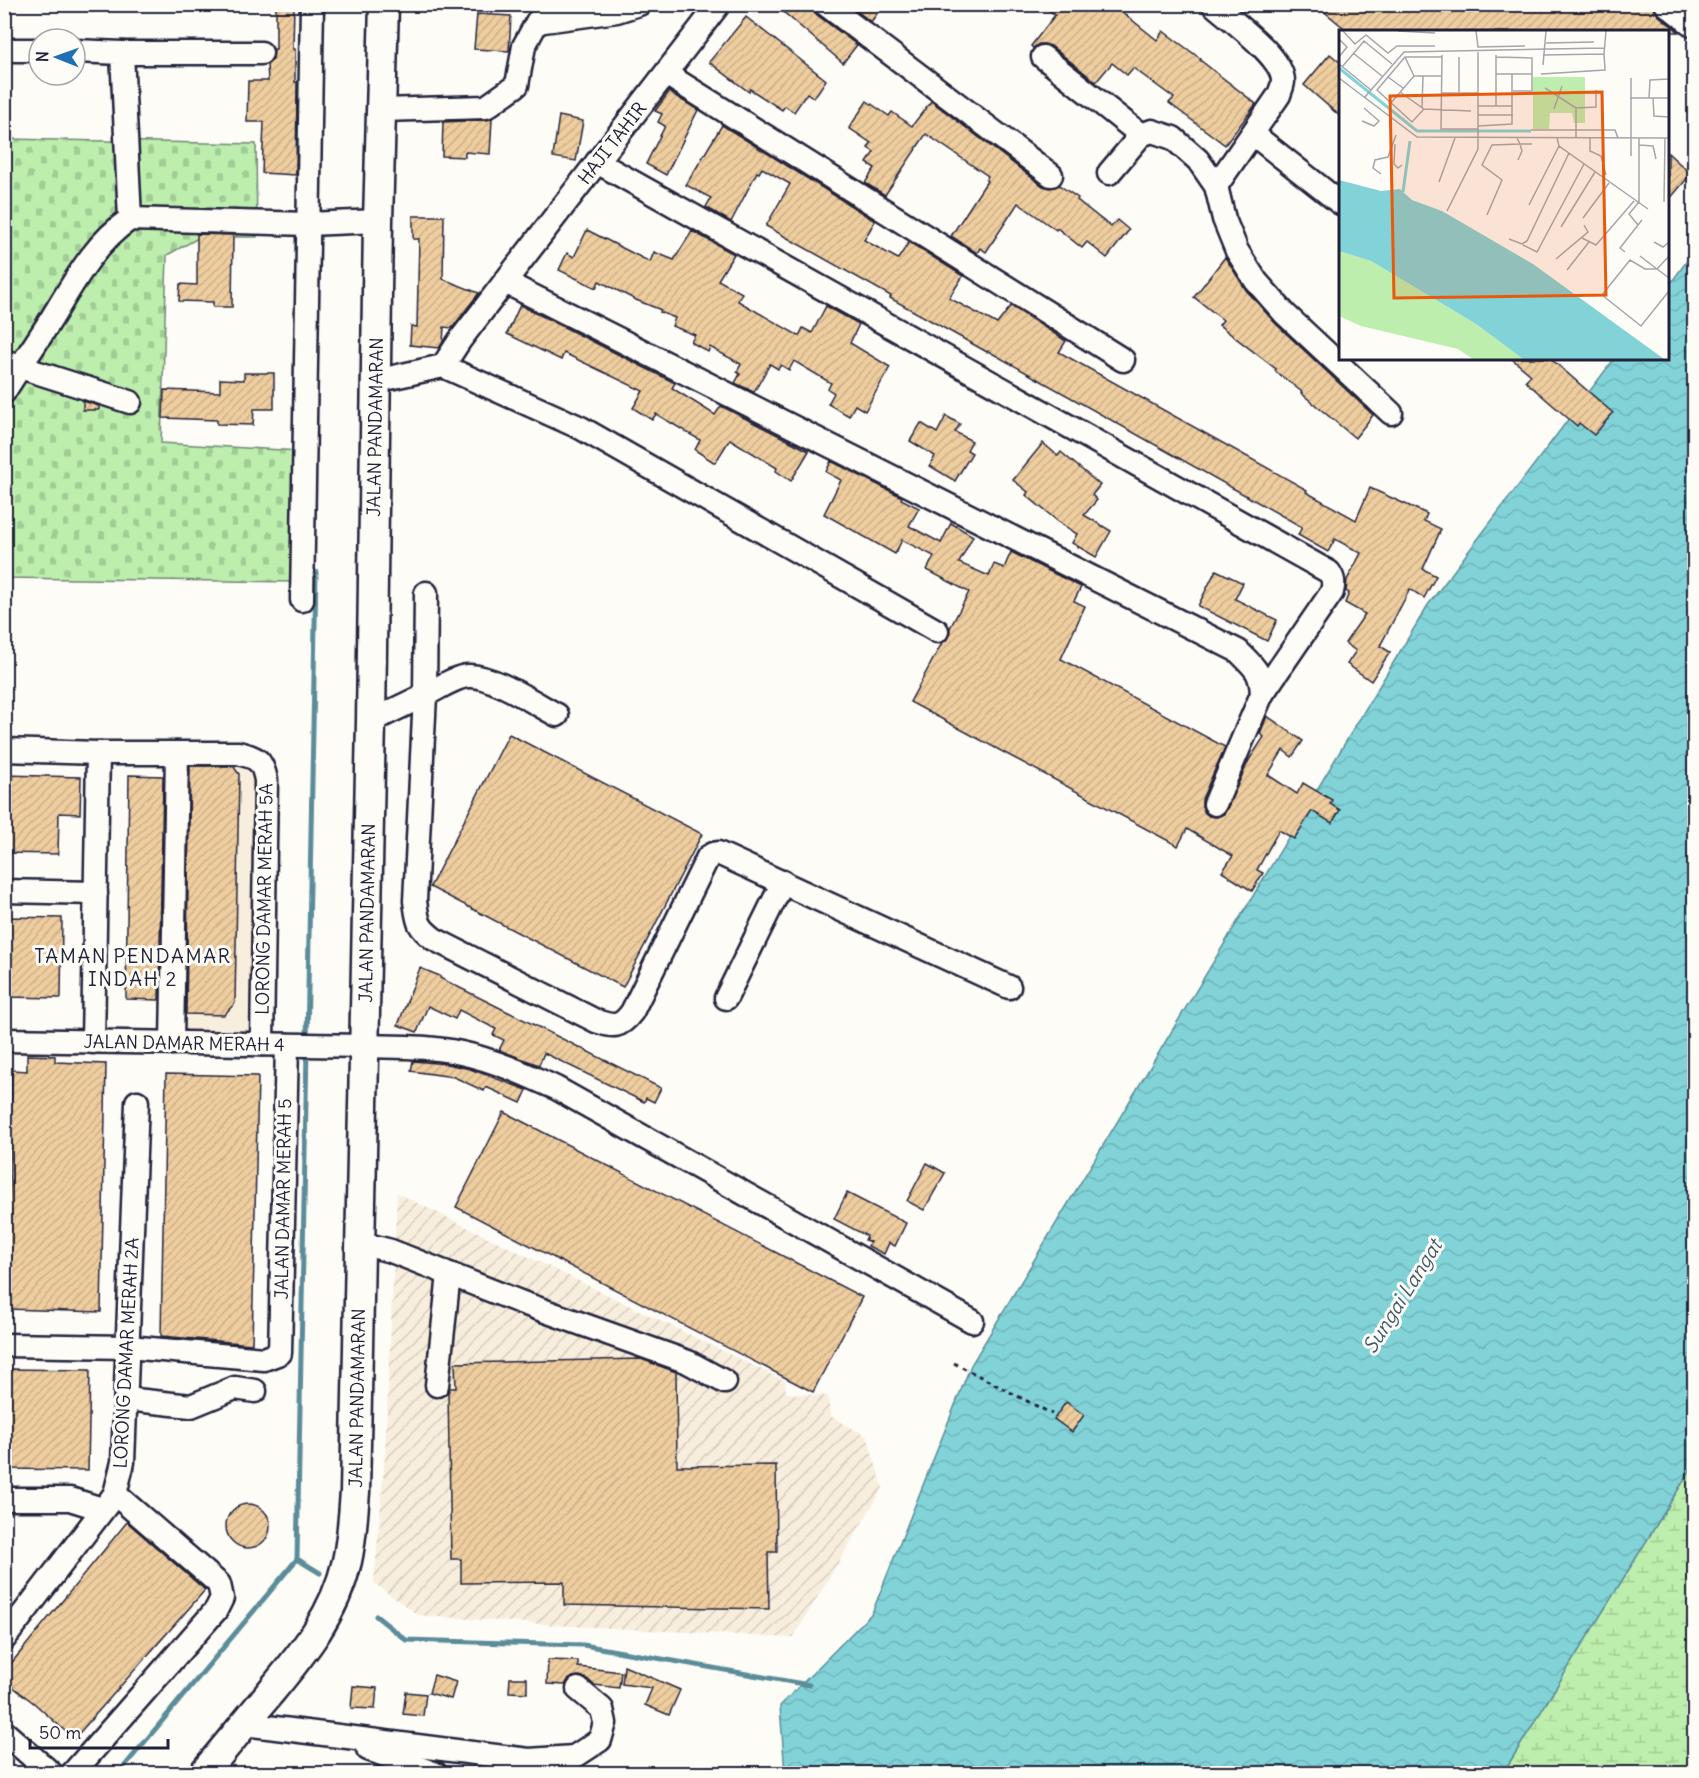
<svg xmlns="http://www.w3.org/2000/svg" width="1699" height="1778" font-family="Delius,sans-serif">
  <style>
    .built { fill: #f8eedd }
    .industrial { fill: url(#industrial-furrows) }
    .wetland { fill: url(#wetland-marsh); stroke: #708874; stroke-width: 1.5 }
    .cemetery { fill: url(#cemetery-stones); stroke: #708874; stroke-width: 1.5 }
    .water { fill: url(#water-waves); stroke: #5b8c99; stroke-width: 1.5 }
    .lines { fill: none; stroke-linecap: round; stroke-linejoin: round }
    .stream { stroke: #5b8c99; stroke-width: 5 }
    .building { fill: url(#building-hatch); stroke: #22223b; stroke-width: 1.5 }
    .minor-casing { stroke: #22223b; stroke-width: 27 }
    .major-casing { stroke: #22223b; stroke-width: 33 }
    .path { stroke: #22223b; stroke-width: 3; stroke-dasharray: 4.5 4.5; stroke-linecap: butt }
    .minor { stroke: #fdfcf7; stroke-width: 22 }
    .major { stroke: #fdfcf7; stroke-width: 28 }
    .labels { text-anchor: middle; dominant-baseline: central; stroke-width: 6; stroke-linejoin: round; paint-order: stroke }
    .street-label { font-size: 18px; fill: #22223b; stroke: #fdfcf7 }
    .neighbourhood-label { font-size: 20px; letter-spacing: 1.5px; fill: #22223b; stroke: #fdfcf7 }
    .water-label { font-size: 20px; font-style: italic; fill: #3e576a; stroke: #fdfcf7 }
    .inset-river { fill: none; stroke: #81d3d8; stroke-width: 3 }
    .inset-road { fill: none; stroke: #a5a5ac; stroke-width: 1.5 }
    .view { fill: #e8590c; fill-opacity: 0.15; stroke: #e8590c; stroke-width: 3 }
    .inset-edge { fill: none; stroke: #22223b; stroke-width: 3 }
  </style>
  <defs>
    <pattern id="industrial-furrows" width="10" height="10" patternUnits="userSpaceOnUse" patternTransform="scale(1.5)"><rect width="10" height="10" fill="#f8eedd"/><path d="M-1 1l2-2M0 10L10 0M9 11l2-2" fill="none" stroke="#d4ccbf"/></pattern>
    <pattern id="wetland-marsh" width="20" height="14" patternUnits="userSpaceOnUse" patternTransform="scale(1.5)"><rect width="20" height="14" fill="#bdeead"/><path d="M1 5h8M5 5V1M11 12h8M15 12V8" fill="none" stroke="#a2cc96"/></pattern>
    <pattern id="cemetery-stones" width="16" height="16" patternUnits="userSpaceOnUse" patternTransform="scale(1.5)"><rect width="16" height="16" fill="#bdeead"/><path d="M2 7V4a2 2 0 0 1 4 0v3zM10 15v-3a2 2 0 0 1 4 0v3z" fill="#a2cc96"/></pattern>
    <pattern id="water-waves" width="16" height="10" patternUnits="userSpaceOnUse" patternTransform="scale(1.5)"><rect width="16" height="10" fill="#81d3d8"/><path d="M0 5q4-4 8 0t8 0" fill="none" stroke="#6fb5ba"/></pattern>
    <pattern id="building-hatch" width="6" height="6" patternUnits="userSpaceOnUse" patternTransform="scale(1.5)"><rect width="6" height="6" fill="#eecd9f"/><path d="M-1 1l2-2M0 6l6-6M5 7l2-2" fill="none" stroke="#ccb08a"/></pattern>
  </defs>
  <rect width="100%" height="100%" fill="#fdfcf7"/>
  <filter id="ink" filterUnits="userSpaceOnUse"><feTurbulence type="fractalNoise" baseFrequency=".0167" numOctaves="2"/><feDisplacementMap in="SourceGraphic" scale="12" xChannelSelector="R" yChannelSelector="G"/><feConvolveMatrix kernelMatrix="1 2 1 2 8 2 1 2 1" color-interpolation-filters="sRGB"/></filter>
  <g filter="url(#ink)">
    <polygon class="built" points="181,759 239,759 258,769 252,1038 176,1038"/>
    <polygon class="industrial" points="397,1193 785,1381 786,1393 828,1396 830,1416 867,1436 883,1488 793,1638 554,1625 418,1615 374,1583 385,1455"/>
    <polygon class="wetland" points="1694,1464 1694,1773 1503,1773"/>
    <polygon class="cemetery" points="5,139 256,144 257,237 200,237 167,255 161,443 299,451 294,582 5,578"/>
    <polygon class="water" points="1694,251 1694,1464 1503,1773 785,1773 780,1706 872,1613 971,1365 1428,605 1614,359 1668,358 1668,287"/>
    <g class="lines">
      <g class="stream">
        <polyline points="307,1041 316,572"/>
        <polyline points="297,1559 320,1573"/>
        <polyline points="376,1616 406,1640 583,1645 809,1685"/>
        <polyline points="118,1774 297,1559 307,1050"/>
      </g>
    </g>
    <g class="building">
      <polygon points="276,4 294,4 293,49 295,49 295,82 297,82 296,175 262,173 264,122 247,122 248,81 268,81 267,65 273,59 274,49 276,49"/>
      <polygon points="774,4 812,4 813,10 817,15 857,45 843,63"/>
      <polygon points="848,4 884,4 871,22"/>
      <polygon points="1041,4 1112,4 1157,40 1163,31 1201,59 1200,60 1256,104 1225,145 1169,103 1174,98 1133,68 1127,75 1112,63 1096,82 1051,46 1044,44 1039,44 1033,48 1031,46 1055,15"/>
      <polygon points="1315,4 1650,4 1658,15 1679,32 1349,32"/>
      <polygon points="477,14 511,16 509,51 474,49"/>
      <polygon points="746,17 826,80 814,98 807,93 794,112 785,106 782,110 750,89 749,92 709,62"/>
      <polygon points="1330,54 1341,63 1341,117 1304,85"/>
      <polygon points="669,92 698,110 666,175 646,164 665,126 658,122 662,114 655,111"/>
      <polygon points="867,101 889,116 892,112 912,126 931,101 1043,186 1050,188 1059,185 1078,198 1077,200 1111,227 1117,220 1129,230 1107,258 1087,242 1082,248 1057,228 1056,230 1018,203 986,252 980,248 977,253 951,236 987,181 986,180 988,176 926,134 885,195 865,183 875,168 867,163 874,152 868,148 871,143 849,128"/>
      <polygon points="559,116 583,121 576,161 553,157"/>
      <polygon points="492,119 490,154 465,152 465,157 442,156 443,122 486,120"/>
      <polygon points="722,125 875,221 864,240 898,259 909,242 963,276 949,298 997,324 1011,306 1066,341 1059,352 1307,490 1306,492 1356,520 1370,488 1427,514 1424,521 1441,529 1423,569 1436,576 1424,598 1410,589 1380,646 1390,652 1371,681 1347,664 1356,651 1345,643 1365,614 1345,603 1349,593 1346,591 1347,580 1361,553 1335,539 1328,552 1298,535 1302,527 988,351 987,352 890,298 891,296 766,226 790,184 762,168 759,173 757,172 731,222 706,207 711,198 686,185"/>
      <polygon points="1668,153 1691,174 1668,201"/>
      <polygon points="413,216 444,216 443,279 479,293 452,328 444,327 443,342 439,348 410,345 411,326 417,327 419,239 413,239"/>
      <polygon points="587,230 650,262 654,252 674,260 692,231 734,254 718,280 742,293 738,301 799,336 803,328 812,333 826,306 859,324 850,343 890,367 865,411 855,405 849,416 828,404 834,393 828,389 831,383 794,361 789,370 781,365 778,369 770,364 754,392 735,383 740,374 737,372 741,364 710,347 708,352 691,342 695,335 672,326 675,318 660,312 661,310 636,300 599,281 596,288 559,270 567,253 574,257"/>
      <polygon points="197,234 233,235 232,307 213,307 213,302 179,301 180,284 197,285"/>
      <polygon points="1225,257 1246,290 1275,323 1373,415 1355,438 1301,393 1302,392 1275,371 1276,369 1219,325 1223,320 1194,297"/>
      <polygon points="520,305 675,383 672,388 715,415 721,406 809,451 791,481 776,471 777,468 730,439 715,463 695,450 700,440 656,414 652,420 633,408 643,391 564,353 561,360 507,334"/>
      <polygon points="1511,358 1550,358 1613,413 1594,435 1579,423 1577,426 1525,381 1531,375"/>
      <polygon points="244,373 274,373 274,409 254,409 253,425 217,424 217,420 163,418 164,390 220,392 220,379 244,380"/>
      <polygon points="83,401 99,406 99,410 83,410"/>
      <polygon points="946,416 960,424 955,432 972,441 967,450 972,453 955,481 930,466 935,456 910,441 921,423 937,433"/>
      <polygon points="1043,443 1058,456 1061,452 1100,485 1092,495 1097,500 1084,515 1111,531 1096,557 1072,543 1077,534 1061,524 1026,495 1028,492 1013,480"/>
      <polygon points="831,461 902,497 901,499 919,508 909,526 941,543 951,523 973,536 959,563 989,576 994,564 1004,568 1011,552 1081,587 1074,601 1085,606 1061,659 1225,747 1202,799 1202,806 1205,813 1209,816 1217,817 1224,814 1227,809 1249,760 1264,737 1260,734 1267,716 1303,741 1292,757 1283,750 1268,775 1297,794 1303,783 1332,800 1330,804 1340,810 1332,823 1312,811 1294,839 1279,830 1257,870 1263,873 1252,891 1222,872 1233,856 1187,829 1178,846 910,702 942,643 949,637 950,628 969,592 927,570 934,556 902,540 895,554 824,514 841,480 826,472"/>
      <polygon points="1216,570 1243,583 1235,599 1277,620 1267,641 1198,606"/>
      <polygon points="509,734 702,834 623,987 430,887"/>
      <polygon points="190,766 233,766 239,774 235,1003 224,1015 186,1014"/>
      <polygon points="4,775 81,777 80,814 59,813 58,854 4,853"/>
      <polygon points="129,775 163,776 159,1000 126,999"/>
      <polygon points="4,917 62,918 61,998 4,997"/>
      <polygon points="420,968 440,976 440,978 661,1088 654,1102 646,1098 644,1102 544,1053 539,1065 499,1050 504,1040 493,1035 496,1029 459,1010 455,1019 428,1006 417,1032 398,1025"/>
      <polygon points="27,1055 55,1056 55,1062 106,1064 101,1312 7,1309 12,1070 27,1071"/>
      <polygon points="413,1061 447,1064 470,1069 527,1090 521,1103 486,1087 484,1091 454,1077 411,1071"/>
      <polygon points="166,1074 258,1076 252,1344 161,1336"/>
      <polygon points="504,1112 862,1297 813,1392 456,1207"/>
      <polygon points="927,1163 945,1173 924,1210 907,1201"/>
      <polygon points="847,1193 906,1223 895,1246 889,1243 884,1254 868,1246 870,1242 865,1240 867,1236 834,1219"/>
      <polygon points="641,1359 676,1372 677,1466 776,1465 777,1552 768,1552 769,1609 564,1605 564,1582 461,1583 461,1559 451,1559 448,1393 450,1388 456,1388 455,1363"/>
      <polygon points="4,1369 90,1370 88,1470 4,1469"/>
      <polygon points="1066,1402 1084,1415 1072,1432 1054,1419"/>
      <circle cx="248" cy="1526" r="22"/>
      <polygon points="127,1522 205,1590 74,1739 35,1704 4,1680 4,1672"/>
      <polygon points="548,1660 578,1661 578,1667 621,1672 619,1688 594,1685 587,1679 580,1676 573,1677 568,1680 565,1685 547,1684"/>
      <polygon points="624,1666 680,1690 669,1715 645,1705 652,1688 622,1684"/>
      <polygon points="434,1675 456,1682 451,1699 429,1693"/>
      <polygon points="510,1678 527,1678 527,1693 509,1692"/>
      <polygon points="353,1686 377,1688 375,1709 351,1708"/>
      <polygon points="406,1692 426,1694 423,1716 403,1714"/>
    </g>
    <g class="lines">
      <defs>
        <g id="minor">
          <polyline points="825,4 1051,175"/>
          <path d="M 1213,4 C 1232,21 1283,57 1283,81 C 1283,86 1280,91 1279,95 L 1216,186"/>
          <polyline points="1666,4 1694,26"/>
          <polyline points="4,50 39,50"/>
          <polyline points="75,51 122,53 130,219"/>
          <polyline points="122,53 261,53"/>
          <polyline points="1043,57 1141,135"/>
          <polyline points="666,74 1123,360"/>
          <polyline points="381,110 486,107 517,85 524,46 537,22 617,11 639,4"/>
          <polyline points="1253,134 1340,203"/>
          <path d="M 597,162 L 1329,572 C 1334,579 1334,584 1332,592 L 1262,694"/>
          <polyline points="1109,173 1141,135 1152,131 1173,138 1198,160 1216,186 1224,219 1237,251 1256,281 1285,314 1391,413"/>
          <path d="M 505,282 L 1238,651 C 1254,667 1261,671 1262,694 L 1215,804"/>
          <polyline points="4,361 20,367 130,402"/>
          <polyline points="443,366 581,428 937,631"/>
          <polyline points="376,381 443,366 460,340 719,4"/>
          <path d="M 4,392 C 19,368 35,345 50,321 C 73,284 93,244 130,219 L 308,224 L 378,221"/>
          <path d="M 426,593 L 425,695 C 438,689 454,677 468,676 C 490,674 536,704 557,715"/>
          <polyline points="302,600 312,4"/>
          <path d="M 371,721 L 425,695 L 415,901 C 418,922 417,926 434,939 L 596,1021 C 614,1027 620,1028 632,1012 L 708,857 L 713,854 L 718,853 L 1009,987"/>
          <path d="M 4,750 L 98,753 L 238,753 C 258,758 262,760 266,780 L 262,1044"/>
          <polyline points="4,891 96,893"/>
          <polyline points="726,998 783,882"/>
          <path d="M 4,1040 L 364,1046 C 396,1047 430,1046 461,1053 C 494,1060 525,1074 556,1088 L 972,1321"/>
          <polyline points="93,1042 98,753"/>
          <polyline points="172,1043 177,753"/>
          <polyline points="360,1243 391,1251 520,1302 688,1362 725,1382"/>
          <polyline points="4,1345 128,1347 264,1359 280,1353 287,1045"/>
          <polyline points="437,1385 449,1274"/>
          <polyline points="126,1399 191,1406 235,1388 255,1391"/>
          <polyline points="4,1499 70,1499 102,1509"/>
          <polyline points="4,1639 115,1494 123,1462 137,1102"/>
          <polyline points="244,1724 529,1760 574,1757 600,1740 605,1723 602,1709 578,1689"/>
          <polyline points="4,1732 52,1774"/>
          <polyline points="368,1749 436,1774"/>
          <polyline points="72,1774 216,1610 222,1598 219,1584 115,1494"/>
        </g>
        <path id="major" d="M 203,1774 C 225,1747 247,1721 268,1695 C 302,1654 335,1615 347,1561 C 352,1539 353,1515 355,1492 L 371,721 L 378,221 L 384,4"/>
      </defs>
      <use href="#minor" class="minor-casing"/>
      <use href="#major" class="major-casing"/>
      <polyline class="path" points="954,1363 1052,1414"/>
      <use href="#minor" class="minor"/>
      <use href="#major" class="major"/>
    </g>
  </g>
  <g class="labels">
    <g class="street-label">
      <text transform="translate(612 143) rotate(-52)">HAJI TAHIR</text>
      <text transform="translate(375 427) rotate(-89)">JALAN PANDAMARAN</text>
      <text transform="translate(264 899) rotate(-89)">LORONG DAMAR MERAH 5A</text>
      <text transform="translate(367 913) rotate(-89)">JALAN PANDAMARAN</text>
      <text transform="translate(184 1043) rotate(1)">JALAN DAMAR MERAH 4</text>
      <text transform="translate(283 1199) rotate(-89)">JALAN DAMAR MERAH 5</text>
      <text transform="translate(126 1353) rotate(-87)">LORONG DAMAR MERAH 2A</text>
      <text transform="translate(357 1398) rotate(-89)">JALAN PANDAMARAN</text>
    </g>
    <g class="neighbourhood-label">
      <text x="133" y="955">TAMAN PENDAMAR<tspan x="133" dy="23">INDAH 2</tspan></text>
    </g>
    <g class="water-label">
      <text transform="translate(1402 1296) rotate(-58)">Sungai Langat</text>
    </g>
  </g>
  <g transform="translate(1339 30)">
    <rect width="330" height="330" fill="#fdfcf7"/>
    <path d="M 0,221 L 32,231 L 137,294 L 184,329 L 134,329 L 119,319 L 22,296 L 0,286 Z" fill="#bdeead"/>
    <path d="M 194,47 L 246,47 L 246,93 L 235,93 L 233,83 L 211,83 L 210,99 L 194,99 Z" fill="#bdeead"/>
    <path d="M 0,150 L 42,161 L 61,159 L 73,170 L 103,181 L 194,234 L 325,329 L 184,329 L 137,294 L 32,231 L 0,221 Z" fill="#81d3d8"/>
    <path class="inset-river" d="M 0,38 L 78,101 L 192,101M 64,162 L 71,111"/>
    <path class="inset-road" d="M 4,1 L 16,14 L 27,5 L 49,23 L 58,16 L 96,16M 59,1 L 96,3M 137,1 L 139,17 L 186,16M 0,9 L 8,17 L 0,27M 207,13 L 255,12M 14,23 L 43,46M 265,24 L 267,1M 103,25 L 102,99 L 139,99M 157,25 L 157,76M 66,27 L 75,46M 120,27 L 120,62M 157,27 L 193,28 L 193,61 L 174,61M 0,34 L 32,60M 204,35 L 207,1M 3,37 L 25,11 L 53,34M 157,44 L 193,44M 202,44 L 266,40 L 265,24 L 204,25M 49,47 L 64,58M 0,48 L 78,107 L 330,108M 292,48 L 292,126M 206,58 L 237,78 L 237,108M 61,62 L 85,79 L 132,81M 103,63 L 139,63M 26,67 L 65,22 L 265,18M 291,68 L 330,68M 310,68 L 311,50 L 330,49M 314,68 L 315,86 L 330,87M 51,74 L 75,46 L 103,46M 139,76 L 173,76M 83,78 L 84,46M 237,78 L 257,77 L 257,60M 85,79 L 73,92 L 38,60 L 66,27 L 103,27M 215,79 L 223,56M 139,85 L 174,85M 23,91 L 35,96 L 40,91 L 25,78M 139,96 L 173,94 L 173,44M 192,100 L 276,100 L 279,108M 218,108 L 220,116 L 309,179M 251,108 L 251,121 L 262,126 L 267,145M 56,114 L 55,134 L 59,138 L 63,135M 300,115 L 314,116 L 317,129M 179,130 L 183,121 L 181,114 L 193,114M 42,144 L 34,138 L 36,130 L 49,127 L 57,105M 100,152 L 116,108M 325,172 L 326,108M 190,175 L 220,116M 108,181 L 139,119 L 139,22M 148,185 L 163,150 L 143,135 L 153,115 L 181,114 L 178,108M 244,188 L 270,153M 299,195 L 290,184 L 300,172 L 300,108M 222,197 L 256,142M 243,208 L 257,215 L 295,171M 170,209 L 183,214 L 188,211 L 230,123M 315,212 L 324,217 L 330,212M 184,215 L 198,222 L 245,134M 286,222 L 281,218 L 303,190M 301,226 L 318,239 L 330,226M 217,229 L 249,202 L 245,195M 228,240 L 250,212M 330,248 L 318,239 L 306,239 L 291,230 L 263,265 L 302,296 L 330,261"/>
    <path class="view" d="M 263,62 L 267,265 L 55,268 L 51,66 Z"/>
    <rect width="330" height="330" class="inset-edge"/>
  </g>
  <rect width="1699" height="1778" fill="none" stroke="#fdfcf7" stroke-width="24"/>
  <rect x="12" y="12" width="1675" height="1754" fill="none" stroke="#22223b" stroke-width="2" filter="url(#ink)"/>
  <g transform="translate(57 57) rotate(271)"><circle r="28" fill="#fdfcf7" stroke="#a5a5ac" stroke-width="1.5"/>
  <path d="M0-4.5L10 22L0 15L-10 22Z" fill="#1f6fb2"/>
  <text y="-9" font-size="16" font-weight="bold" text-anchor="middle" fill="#22223b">N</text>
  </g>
  <path d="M30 1739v9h138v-9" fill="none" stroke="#22223b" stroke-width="3"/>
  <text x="39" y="1739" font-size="18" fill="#22223b" stroke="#fdfcf7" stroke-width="4.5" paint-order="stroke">50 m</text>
</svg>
